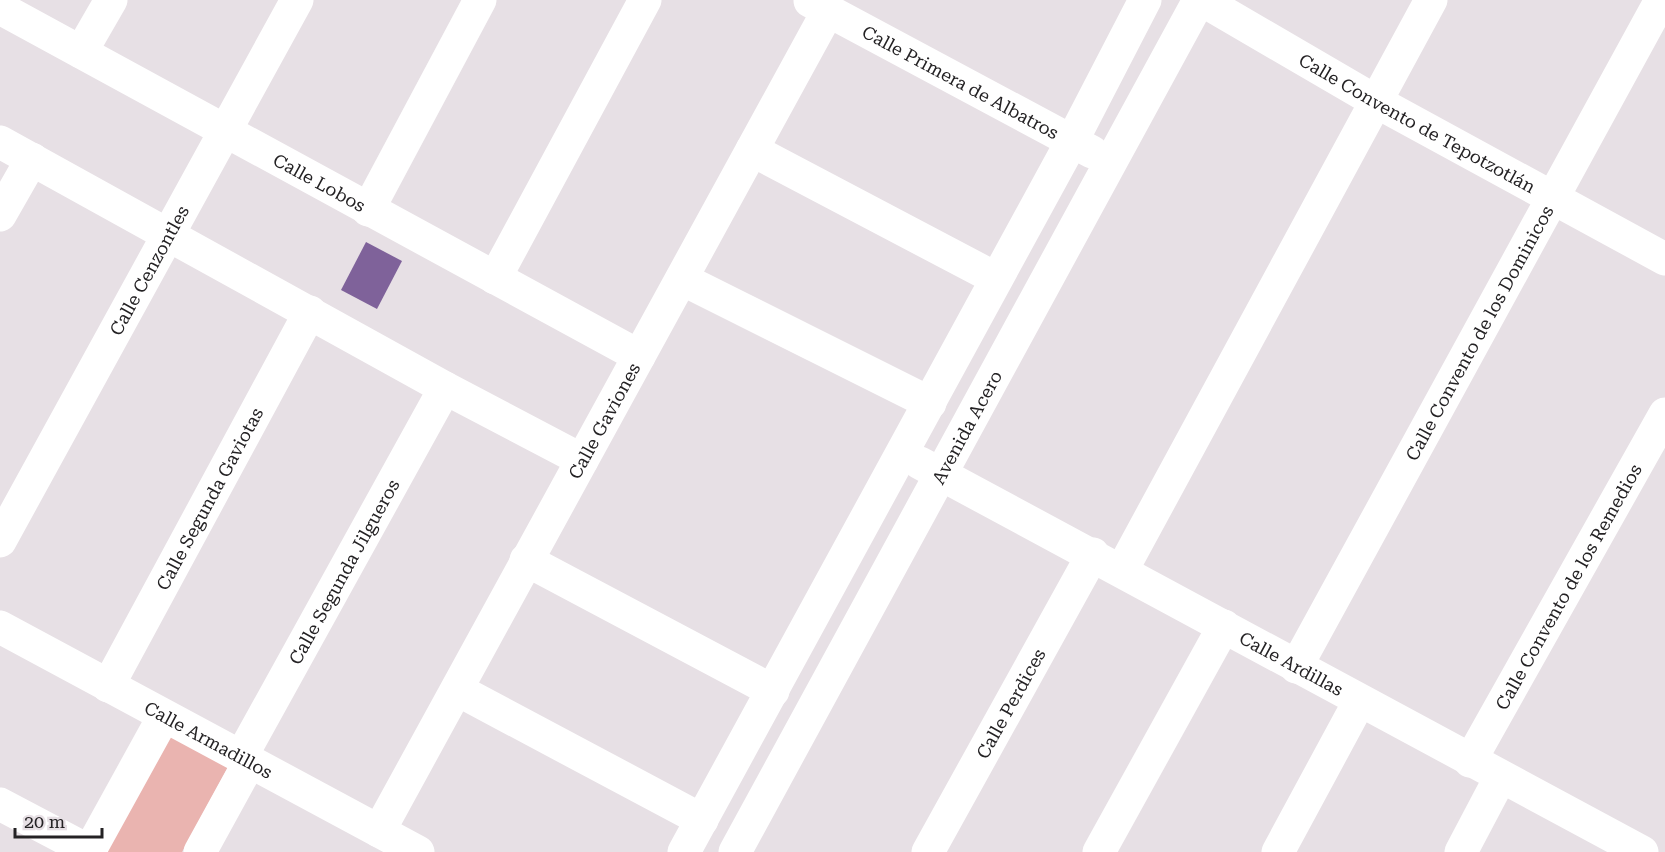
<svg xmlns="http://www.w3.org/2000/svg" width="1665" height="852" font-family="'Roboto Serif',serif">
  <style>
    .green { fill: #eab4b0 }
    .building { fill: #7f629a }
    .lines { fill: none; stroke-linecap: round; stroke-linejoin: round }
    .minor { stroke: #fff; stroke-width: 33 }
    .labels { text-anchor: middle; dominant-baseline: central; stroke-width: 6; stroke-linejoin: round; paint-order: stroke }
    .street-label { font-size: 18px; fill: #242224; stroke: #e7e0e5 }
  </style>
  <rect width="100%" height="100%" fill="#e7e0e5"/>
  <polygon class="green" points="169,734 228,767 182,852 100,852"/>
  <polygon class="building" points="366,242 402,261 377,309 341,290"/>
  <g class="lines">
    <g class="minor">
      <path id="s1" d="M 1202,0 L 1377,102 L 1665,259"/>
      <path id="s2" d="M 810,1 L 1092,152"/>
      <path id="s3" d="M 0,8 L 639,356"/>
      <polyline points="81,52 111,0"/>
      <polyline points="0,142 445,388 582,460"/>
      <polyline points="752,150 995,278"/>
      <polyline points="368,210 480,0"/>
      <polyline points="0,215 32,159"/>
      <polyline points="495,278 645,0"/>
      <polyline points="682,279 930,403"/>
      <path id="s4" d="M 920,463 L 1642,852"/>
      <path id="s5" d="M 0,541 L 297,0"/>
      <polyline points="526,560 773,691"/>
      <polyline points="1122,570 1431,0"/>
      <path id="s6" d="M 0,627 L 418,852"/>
      <path id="s7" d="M 1296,667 L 1661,0"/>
      <path id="s8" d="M 108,686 L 310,312"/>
      <polyline points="458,690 702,820"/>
      <path id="s9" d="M 241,757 L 445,388"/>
      <path id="s10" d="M 1470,761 L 1665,414"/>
      <polyline points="0,804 89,851"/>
      <path id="s11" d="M 379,831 L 828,11"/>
      <polyline points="89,852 164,716"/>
      <polyline points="200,852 250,761"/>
      <polyline points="684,852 1072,141 1145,0"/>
      <path id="s12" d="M 735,852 L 1199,0"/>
      <path id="s13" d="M 928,852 L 1093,554"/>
      <polyline points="1099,852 1224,626"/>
      <polyline points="1278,852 1359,702"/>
      <polyline points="1461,852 1500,778"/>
    </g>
  </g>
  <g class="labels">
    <g class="street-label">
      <text stroke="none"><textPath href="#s2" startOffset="171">Calle Primera de Albatros</textPath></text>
      <text stroke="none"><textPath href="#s1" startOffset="248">Calle Convento de Tepotzotlán</textPath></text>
      <text stroke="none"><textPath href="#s3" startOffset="364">Calle Lobos</textPath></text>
      <text stroke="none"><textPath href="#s5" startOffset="309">Calle Cenzontles</textPath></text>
      <text stroke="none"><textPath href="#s7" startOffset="381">Calle Convento de los Dominicos</textPath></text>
      <text stroke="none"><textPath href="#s11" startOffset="468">Calle Gaviones</textPath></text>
      <text stroke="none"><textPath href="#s12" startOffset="484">Avenida Acero</textPath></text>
      <text stroke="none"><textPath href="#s8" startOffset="213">Calle Segunda Gaviotas</textPath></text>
      <text stroke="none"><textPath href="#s9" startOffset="212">Calle Segunda Jilgueros</textPath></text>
      <text stroke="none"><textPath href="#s10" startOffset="200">Calle Convento de los Remedios</textPath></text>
      <text stroke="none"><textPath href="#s4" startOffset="422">Calle Ardillas</textPath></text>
      <text stroke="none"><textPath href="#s13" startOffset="170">Calle Perdices</textPath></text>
      <text stroke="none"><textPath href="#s6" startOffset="237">Calle Armadillos</textPath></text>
    </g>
  </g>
  <path d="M15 828v9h87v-9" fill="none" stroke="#242224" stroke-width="3"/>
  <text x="24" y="828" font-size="18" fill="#242224" stroke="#e7e0e5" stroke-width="4.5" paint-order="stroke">20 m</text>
</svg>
